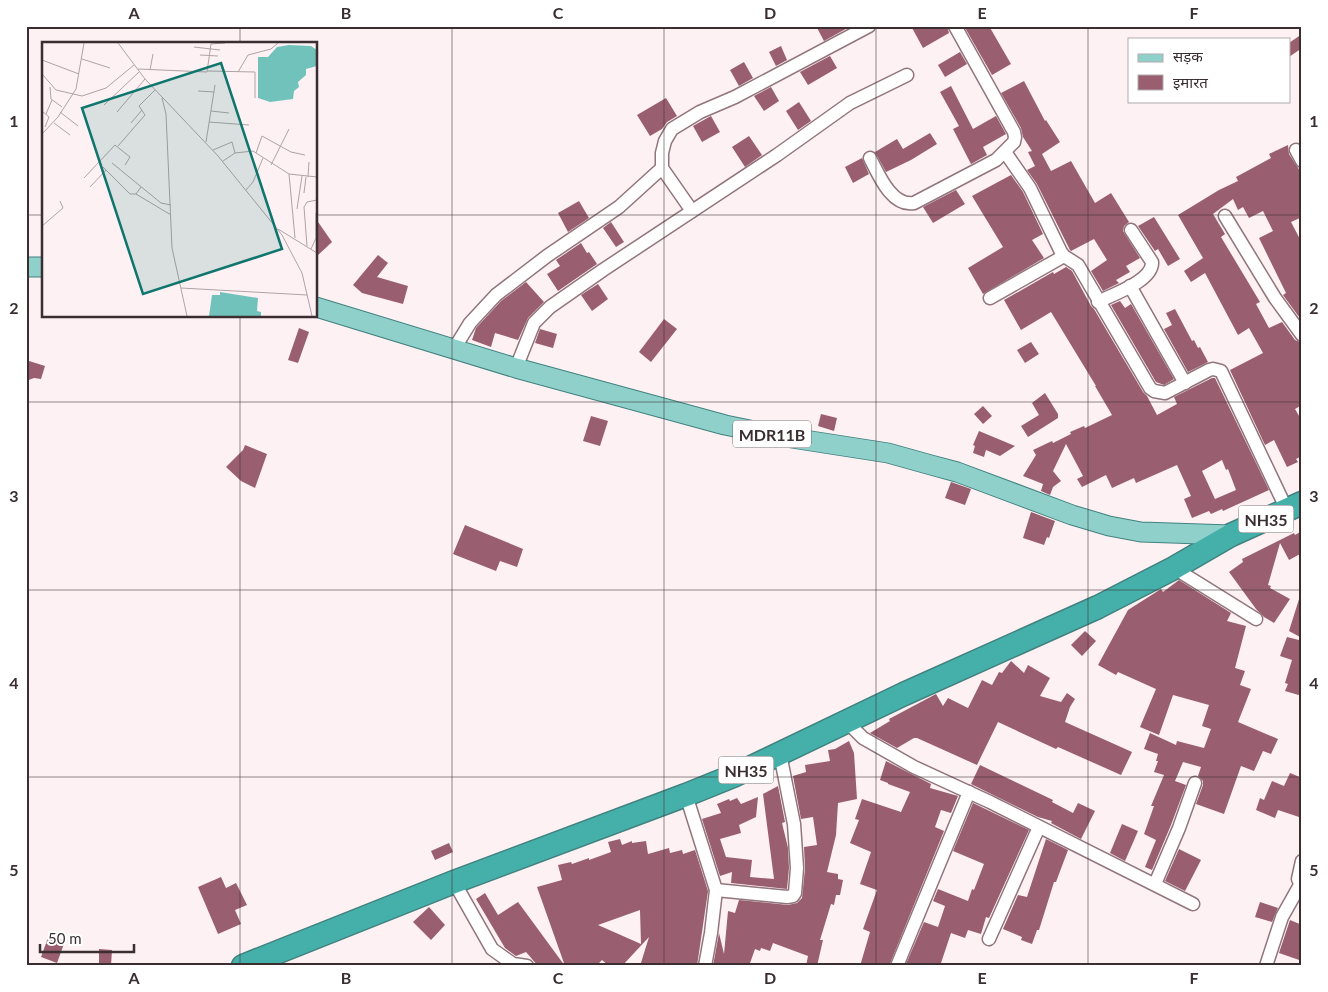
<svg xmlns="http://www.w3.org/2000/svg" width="1328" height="992" font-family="Lato,'Noto Sans Devanagari',sans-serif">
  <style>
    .building { fill: #995e6f; fill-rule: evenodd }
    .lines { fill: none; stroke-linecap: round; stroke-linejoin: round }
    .street-casing { stroke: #91757c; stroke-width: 15 }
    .primary-casing { stroke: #41827f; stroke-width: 21 }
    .highway-casing { stroke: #41827f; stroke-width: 25 }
    .street { stroke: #fff; stroke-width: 12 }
    .primary { stroke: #8fd0cb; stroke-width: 19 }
    .highway { stroke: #45b0a9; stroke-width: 22 }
    .grid { fill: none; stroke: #3a2e31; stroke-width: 1; stroke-opacity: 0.55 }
    .labels { text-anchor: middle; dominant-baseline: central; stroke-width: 5; stroke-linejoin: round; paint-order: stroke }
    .shield { fill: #fff; stroke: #756d6f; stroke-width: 1 }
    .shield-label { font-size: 16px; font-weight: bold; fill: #3a2e31 }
    .inset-road { fill: none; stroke: #b0a3a6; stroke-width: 1 }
    .view { fill: #0f766e; fill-opacity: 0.15; stroke: #0f766e; stroke-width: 2.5 }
    .inset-edge { fill: none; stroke: #3a2e31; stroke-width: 2.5 }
    .neatline { fill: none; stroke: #3a2e31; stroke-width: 2 }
    .grid-label { font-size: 16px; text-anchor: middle; font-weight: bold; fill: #3a2e31 }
  </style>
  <rect width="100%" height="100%" fill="#fef1f4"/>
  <g class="building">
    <polygon points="816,26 851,26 824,41"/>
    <polygon points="911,26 947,26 949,33 923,48"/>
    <polygon points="964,26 989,26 1011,64 992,75"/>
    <polygon points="1302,34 1302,48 1289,57 1289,43"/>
    <polygon points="781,46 787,60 776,66 769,52"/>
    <polygon points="960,52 967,64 945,77 938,65"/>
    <polygon points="830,56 837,68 808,85 800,72"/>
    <polygon points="744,62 753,78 739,86 730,70"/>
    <polygon points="1024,81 1045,121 1046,120 1060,142 1042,154 1051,171 1071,161 1095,203 1111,193 1129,222 1124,226 1123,231 1140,258 1126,266 1130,272 1116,280 1119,283 1103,291 1091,271 1107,260 1094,239 1071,251 1070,250 1037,184 1027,170 1035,166 1028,152 1032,151 1023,137 1021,128 1001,93"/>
    <polygon points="951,86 973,129 996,116 1006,134 983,147 987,155 971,164 953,129 959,126 940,92"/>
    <polygon points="771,87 779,101 764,111 754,96"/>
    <polygon points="666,98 677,116 667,122 662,129 650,136 637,115"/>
    <polygon points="799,102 811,121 798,130 786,111"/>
    <polygon points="711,116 720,132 702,142 693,126"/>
    <polygon points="930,133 937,144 911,160 886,172 875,152 897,139 903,149"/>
    <polygon points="749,136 762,155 745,167 732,147"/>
    <polygon points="1288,145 1289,154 1302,174 1302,217 1291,222 1302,243 1302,321 1283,295 1286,293 1259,238 1273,231 1263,211 1249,218 1243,207 1238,210 1233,199 1213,214 1225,234 1221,237 1260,302 1256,304 1269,328 1282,322 1295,340 1302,343 1302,405 1295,409 1302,421 1302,456 1296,459 1298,462 1287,467 1274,440 1265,445 1230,370 1263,353 1249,328 1238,335 1205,273 1191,282 1184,271 1203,258 1178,215 1219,190 1238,181 1236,177 1271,158 1269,154"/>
    <polygon points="862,158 869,174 853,183 845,167"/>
    <polygon points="1011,175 1023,192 1043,234 1032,240 1044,258 983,294 968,268 1003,247 972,196"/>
    <polygon points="956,190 965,204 933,223 923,207"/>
    <polygon points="579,201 589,218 568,232 558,213"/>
    <polygon points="1154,217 1180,259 1168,266 1158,249 1155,251 1138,226"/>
    <polygon points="316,219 332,242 316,257"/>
    <polygon points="611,222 624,242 616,247 603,228"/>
    <polygon points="581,243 587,253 589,252 597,264 558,291 547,274 560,266 556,260"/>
    <polygon points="378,255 388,263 377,277 408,286 403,304 362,293 353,285"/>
    <path d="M 1066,267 L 1072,271 L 1091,306 L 1094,309 L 1143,392 L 1147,396 L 1157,415 L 1177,404 L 1174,397 L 1212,378 L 1215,378 L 1269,490 L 1223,511 L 1222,509 L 1211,514 L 1209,511 L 1192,518 L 1184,499 L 1191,496 L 1177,465 L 1136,483 L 1134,478 L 1112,488 L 1106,475 L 1082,487 L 1077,479 L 1083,476 L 1066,444 L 1053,471 L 1061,481 L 1053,487 L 1050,495 L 1041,491 L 1043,484 L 1023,476 L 1036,455 L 1033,450 L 1052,441 L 1053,443 L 1071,434 L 1070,432 L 1084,426 L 1085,428 L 1112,415 L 1095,386 L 1096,386 L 1051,312 L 1021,330 L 1004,300 L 1053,272 L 1054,274 ZM 1222,460 L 1226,470 L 1228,469 L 1236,490 L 1215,499 L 1202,471 Z"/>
    <polygon points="526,282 544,302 528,318 518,340 495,333 491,347 472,340 476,328 501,301"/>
    <polygon points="598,284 608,299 592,311 581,295"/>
    <polygon points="1120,301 1125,308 1131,304 1174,379 1164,385 1156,382 1111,305"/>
    <polygon points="1175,309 1192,341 1194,340 1198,348 1200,347 1208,362 1188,372 1164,329 1172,325 1166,313"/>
    <polygon points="664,319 677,329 651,362 639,352"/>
    <polygon points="299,328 309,332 298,363 288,360"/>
    <polygon points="540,329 557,334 553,348 535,343"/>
    <polygon points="1031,342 1039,354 1025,363 1017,350"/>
    <polygon points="26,360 45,366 41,379 34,378 26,381"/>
    <polygon points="1045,393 1058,414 1058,418 1028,437 1021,426 1039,415 1032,403"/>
    <polygon points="983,406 992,416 983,424 974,414"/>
    <polygon points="821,414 837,418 834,431 818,426"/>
    <polygon points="591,416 608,421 600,446 583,441"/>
    <polygon points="979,431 1015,446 1000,456 986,450 984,457 973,453 975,446 973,445"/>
    <polygon points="245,445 267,454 255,488 241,481 226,467 243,450"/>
    <polygon points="951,482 971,489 965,505 945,498"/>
    <polygon points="1031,512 1055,521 1049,538 1047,537 1044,545 1023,538"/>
    <polygon points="465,525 523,549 517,567 500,561 496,571 453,554"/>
    <polygon points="1302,531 1302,553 1289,560 1280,543 1268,585 1271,586 1270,588 1290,599 1274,623 1264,617 1256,609 1229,572 1243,562 1242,559 1294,533 1295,535"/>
    <polygon points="1179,580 1231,613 1227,621 1246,626 1235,668 1245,671 1240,685 1251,689 1238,722 1278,739 1271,754 1263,751 1254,771 1241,766 1224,814 1196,804 1203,785 1203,781 1198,776 1201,767 1183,762 1175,781 1186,785 1171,825 1152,870 1145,867 1156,840 1144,834 1154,806 1151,806 1164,775 1154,772 1158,761 1156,761 1158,754 1144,749 1150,733 1176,745 1177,741 1204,748 1211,729 1202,726 1209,705 1173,695 1159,735 1140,727 1156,689 1118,672 1116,675 1098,665 1128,610 1161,589 1163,592"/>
    <polygon points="1300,596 1302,596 1302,696 1285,691 1288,684 1285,683 1292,660 1280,656 1287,637 1299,640 1300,637 1289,631"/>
    <polygon points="1085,631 1096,641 1082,656 1071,645"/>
    <polygon points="1011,661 1024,673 1028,665 1050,678 1040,696 1061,702 1067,693 1075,699 1070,707 1065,722 1132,752 1121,775 1058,747 1056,749 998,722 977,765 917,738 914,738 897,748 870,733 890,721 889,719 936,694 943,706 948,698 968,708 982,680 992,685 999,672 1002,673"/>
    <polygon points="849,741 854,753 857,799 838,803 836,835 827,872 838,874 838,879 843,880 840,895 836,895 834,905 831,904 820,940 823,940 817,966 806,966 808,956 773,943 770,951 761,948 760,951 755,949 749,966 713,966 719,933 724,954 728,911 735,913 739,900 788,905 797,903 802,898 805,869 804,847 817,845 813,817 801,819 793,776 806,772 805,765 830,761 828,750 835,749"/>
    <polygon points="886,761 931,784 930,788 958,796 951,813 941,810 935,827 944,831 889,966 860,966 870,932 863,929 877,890 860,884 871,852 850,843 859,820 855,819 862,799 901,812 910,792 888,784 888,783 880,780"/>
    <polygon points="980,765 1053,800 1052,802 1073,813 1078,803 1095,811 1081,839 1051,823 1052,821 1038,817 971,784"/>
    <polygon points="1290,773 1302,778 1302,818 1278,810 1275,818 1256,810 1260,798 1264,800 1272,781 1284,786"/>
    <polygon points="778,786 785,822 782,823 788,848 789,868 787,889 731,883 732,872 720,876 702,819 721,813 717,804 729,799 730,801 737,798 741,804 758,797 756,817 739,825 741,833 720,839 726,857 752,860 750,877 774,879 763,794"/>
    <polygon points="973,803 1029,830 989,918 986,917 981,934 968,930 965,938 951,933 940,966 906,964 924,922 938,927 945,906 933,901 938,889 968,901 972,889 974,890 984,864 953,851"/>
    <polygon points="1122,824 1138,831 1125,861 1110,853"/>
    <path d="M 620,839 L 622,845 L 632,841 L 632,843 L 646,841 L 648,854 L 669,848 L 670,853 L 682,850 L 683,854 L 695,850 L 708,891 L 697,966 L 640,966 L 649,937 L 622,966 L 609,966 L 602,960 L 596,966 L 538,966 L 526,952 L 516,956 L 505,948 L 476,899 L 485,893 L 498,915 L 518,902 L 565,966 L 537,887 L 562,880 L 558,865 L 571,862 L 572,864 L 589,858 L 589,860 L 611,852 L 608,842 ZM 640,910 L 641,944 L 598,925 Z"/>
    <polygon points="1046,839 1068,850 1056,882 1054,882 1039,930 1037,930 1032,944 1021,940 1022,937 1003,929 1018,895 1027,897"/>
    <polygon points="449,843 453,852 435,860 431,851"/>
    <polygon points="1179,849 1201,860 1185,891 1165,881"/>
    <polygon points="221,877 226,888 236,883 247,905 235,910 241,924 218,934 198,887"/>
    <polygon points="1260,902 1278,908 1272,922 1255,917"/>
    <polygon points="429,907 445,925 431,940 413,922"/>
    <polygon points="1290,920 1302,925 1302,961 1279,953"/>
    <polygon points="49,935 65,941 57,963 41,957"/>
    <polygon points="99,949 112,950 111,966 99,966"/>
  </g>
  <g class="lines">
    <defs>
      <g id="street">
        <polyline points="1296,150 1302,161"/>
        <polyline points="1005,152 1030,188 1061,252 1064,256 1078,265 1150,388 1154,391 1165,393 1209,370 1213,369 1221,371 1287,510"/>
        <path d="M 870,158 C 878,173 891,207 914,203 L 996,160 L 1014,142 L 1015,137 L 1014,132 L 955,26"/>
        <polyline points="692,211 662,168 662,153 665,141 672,129 700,112 735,97 869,26"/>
        <polyline points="1225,216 1275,298 1302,335"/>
        <polyline points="1130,286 1185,383"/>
        <polyline points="990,298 1064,256"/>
        <path d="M 1098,302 C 1113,294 1153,281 1152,262 L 1131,230"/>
        <polyline points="454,349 470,323 496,295 547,256 619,207 662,168"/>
        <polyline points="516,368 534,323 550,307 603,270 777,155 850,103 907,75"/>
        <polyline points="1174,568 1256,619"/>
        <polyline points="847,722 863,738 914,767 990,802 1193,904"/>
        <polyline points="686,795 716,890 711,933 705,966"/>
        <polyline points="1302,861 1298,879 1302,887"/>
        <polyline points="454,882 492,949 513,964 527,966"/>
        <polyline points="1155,884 1179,828 1195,783"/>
        <polyline points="716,890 787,897 793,896 795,893 797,868 794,824 780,754"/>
        <polyline points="989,939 1039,827"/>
        <polyline points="897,966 969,792"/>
        <polyline points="1266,966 1282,917 1300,885"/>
      </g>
      <g id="primary">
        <polyline points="26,267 44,267"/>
        <polyline points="316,307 516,368 725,425 779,436 888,453 931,465 957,472 1072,515 1109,526 1141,532 1231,535"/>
      </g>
      <polyline id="highway" points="243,966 454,882 686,795 733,776 904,694 1098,607 1174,568 1231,535 1302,503"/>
    </defs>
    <use href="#street" class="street-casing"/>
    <use href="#primary" class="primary-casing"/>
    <use href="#highway" class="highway-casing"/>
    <use href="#street" class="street"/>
    <use href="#primary" class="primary"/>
    <use href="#highway" class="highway"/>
  </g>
  <path class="grid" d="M 240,26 L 240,44M 452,26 L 452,966M 664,26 L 664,966M 876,26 L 876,966M 1088,26 L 1088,966M 26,215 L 44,215M 316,215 L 1302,215M 240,316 L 240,966M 26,402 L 1302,402M 26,590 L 1302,590M 26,777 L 1302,777"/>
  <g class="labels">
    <g class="shield">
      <rect x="733" y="420.5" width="78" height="27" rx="4"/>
      <rect x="1238.5" y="505.5" width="55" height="27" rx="4"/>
      <rect x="718.5" y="756.5" width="55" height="27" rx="4"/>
    </g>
    <g class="shield-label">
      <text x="772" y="434">MDR11B</text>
      <text x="1266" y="519">NH35</text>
      <text x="746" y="770">NH35</text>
    </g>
  </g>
  <g transform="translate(42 42)">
    <rect width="275" height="275" fill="#fef1f4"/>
    <path d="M 247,3 L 269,4 L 275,8 L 275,24 L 264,27 L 264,33 L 256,40 L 257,45 L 252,49 L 251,57 L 228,60 L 216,56 L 216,15 L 226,15 L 235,5 ZM 178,250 L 216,256 L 215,269 L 219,270 L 219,274 L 167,274 L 170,253 L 178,253 Z" fill="#70c2bb"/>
    <path class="inset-road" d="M 76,1 L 103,37 L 176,114 L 240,193 L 260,231 L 270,274M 152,5 L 178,8M 158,13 L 176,14M 40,17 L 68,26M 0,18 L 37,32M 96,27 L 165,30 L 169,2 L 183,1M 108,28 L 111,12M 166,29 L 213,30 L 213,56M 196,30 L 206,13 L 229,7 L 236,1M 0,32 L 14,48 L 40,54 L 64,46 L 92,23M 8,45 L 9,57 L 20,65M 156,49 L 172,50M 120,56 L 124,72 L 130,206 L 145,274M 62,63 L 97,30M 0,69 L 7,75 L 3,85M 169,69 L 187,71M 18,70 L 36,84M 75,70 L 103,37M 4,72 L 10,58M 167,80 L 207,83M 12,81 L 28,93M 89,81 L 100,68M 0,92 L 16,75 L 34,47 L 42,1M 164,100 L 173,43M 76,104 L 103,73 L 97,64 L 113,48M 171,108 L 190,100 L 193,111M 214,111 L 220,94 L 249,110 L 263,113M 181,119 L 193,111 L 211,109 L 247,132 L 275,135M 70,121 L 119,161 L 129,163M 229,123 L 247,87M 61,125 L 88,152 L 94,152 L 99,145M 247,132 L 253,196M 266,135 L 267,120M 42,136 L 73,103 L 88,115 L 83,123M 48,145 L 64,128M 204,148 L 211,140 L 221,116M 262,151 L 264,135M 94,152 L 129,173M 255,167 L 260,134M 0,184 L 21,166 L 18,159M 236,187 L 275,211M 265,204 L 262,165 L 265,160 L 275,158M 269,207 L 274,196 L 274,171M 139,246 L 265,253"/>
    <path class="view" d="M 179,21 L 240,207 L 101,252 L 40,66 Z"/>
    <rect width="275" height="275" class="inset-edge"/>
  </g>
  <rect width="1328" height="992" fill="none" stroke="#ffffff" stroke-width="55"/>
  <rect x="1128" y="38" width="162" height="65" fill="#ffffff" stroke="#b0abad"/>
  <rect x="1138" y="54" width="25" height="8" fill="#8fd0cb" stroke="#b0abad"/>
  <text x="1173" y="62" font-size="15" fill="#3a2e31">सड़क</text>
  <rect x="1138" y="75" width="25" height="15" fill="#995e6f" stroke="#b0abad"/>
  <text x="1173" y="88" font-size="15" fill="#3a2e31">इमारत</text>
  <path d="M40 944v8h94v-8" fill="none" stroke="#3a2e31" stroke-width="2.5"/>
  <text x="48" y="944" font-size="15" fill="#3a2e31" stroke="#ffffff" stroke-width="4" paint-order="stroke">50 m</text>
  <rect x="28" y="28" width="1272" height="936" class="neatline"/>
  <g class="grid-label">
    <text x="134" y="19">A</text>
    <text x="346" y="19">B</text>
    <text x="558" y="19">C</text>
    <text x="770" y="19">D</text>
    <text x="982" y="19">E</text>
    <text x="1194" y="19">F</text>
    <text x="14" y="127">1</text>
    <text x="1314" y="127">1</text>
    <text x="14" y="314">2</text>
    <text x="1314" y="314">2</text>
    <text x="14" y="502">3</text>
    <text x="1314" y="502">3</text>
    <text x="14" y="689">4</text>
    <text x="1314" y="689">4</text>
    <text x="14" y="876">5</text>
    <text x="1314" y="876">5</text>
    <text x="134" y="984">A</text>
    <text x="346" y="984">B</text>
    <text x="558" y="984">C</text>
    <text x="770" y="984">D</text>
    <text x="982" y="984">E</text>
    <text x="1194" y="984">F</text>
  </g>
</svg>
